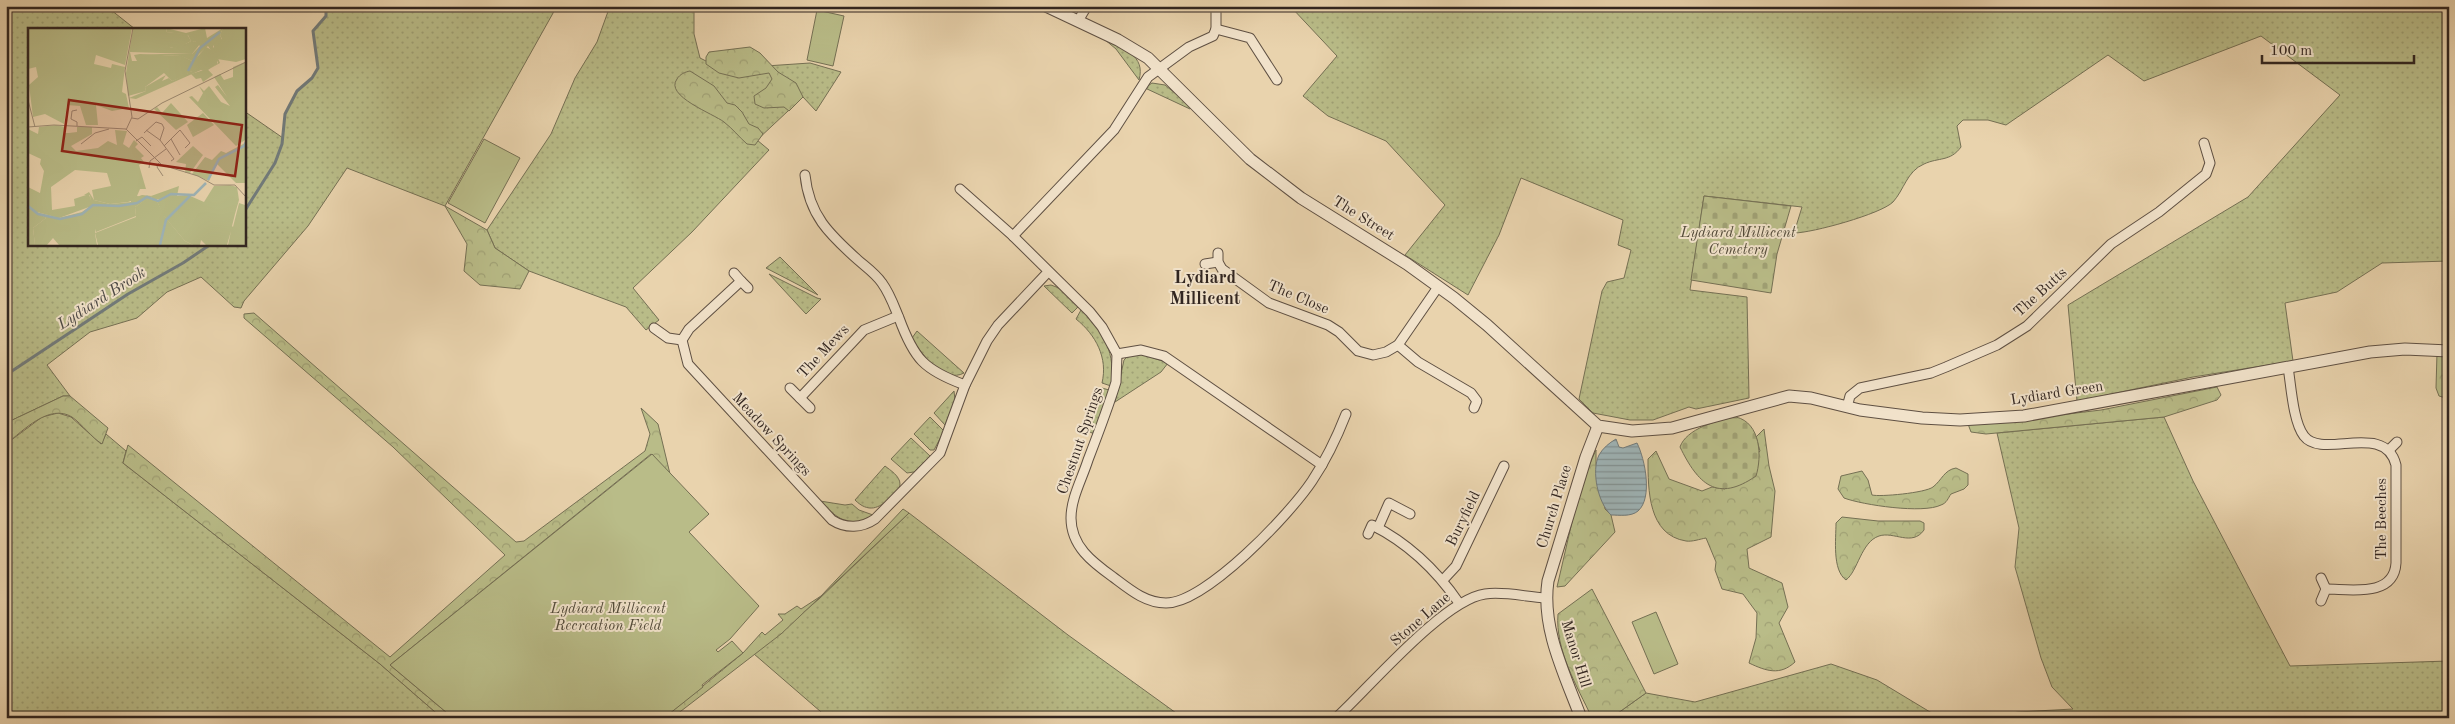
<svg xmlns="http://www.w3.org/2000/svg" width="2455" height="724" font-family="'Old Standard TT',serif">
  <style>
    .grass { fill: url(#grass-dots); stroke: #757054 }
    .forest { fill: url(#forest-crowns); stroke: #757054 }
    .cemetery { fill: url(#cemetery-stones); stroke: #757054 }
    .green { fill: #b9bc88; stroke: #757054 }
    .water { fill: url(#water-rules); stroke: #727b7b }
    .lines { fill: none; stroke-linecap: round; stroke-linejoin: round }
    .stream { stroke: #727b7b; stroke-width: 3 }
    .minor-casing { stroke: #5f5043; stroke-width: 11 }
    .tertiary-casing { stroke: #5f5043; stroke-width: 13 }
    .minor { stroke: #f1e2ca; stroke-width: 9 }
    .tertiary { stroke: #f1e2ca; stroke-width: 11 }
    .labels { text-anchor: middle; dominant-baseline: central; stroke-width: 4; stroke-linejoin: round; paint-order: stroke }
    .street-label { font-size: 15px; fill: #312520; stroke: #f1e2ca }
    .park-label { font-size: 15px; font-style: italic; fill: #534b3a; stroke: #f1e2ca }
    .water-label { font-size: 16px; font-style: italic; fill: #4c4946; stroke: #f1e2ca }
    .quarter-label { font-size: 18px; font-weight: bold; fill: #312520; stroke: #f1e2ca }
    .inset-river { fill: none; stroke: #9eb4b7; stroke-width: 2.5 }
    .inset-road { fill: none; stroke: #9f8d75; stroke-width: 1 }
    .view { fill: #8f2418; fill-opacity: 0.15; stroke: #8f2418; stroke-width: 2.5 }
    .inset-edge { fill: none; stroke: #312520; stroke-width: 2.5 }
  </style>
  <defs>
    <pattern id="grass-dots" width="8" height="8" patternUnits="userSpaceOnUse" patternTransform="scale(1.25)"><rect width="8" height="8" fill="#b9bc88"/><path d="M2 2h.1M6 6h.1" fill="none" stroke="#a0a175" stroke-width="1.8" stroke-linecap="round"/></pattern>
    <pattern id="forest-crowns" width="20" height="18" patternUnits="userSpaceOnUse" patternTransform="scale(1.25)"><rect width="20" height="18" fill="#b9bc88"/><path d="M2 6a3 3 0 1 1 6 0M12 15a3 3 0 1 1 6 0" fill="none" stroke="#a0a175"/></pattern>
    <pattern id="cemetery-stones" width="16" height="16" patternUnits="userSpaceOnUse" patternTransform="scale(1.25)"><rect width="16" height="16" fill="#b9bc88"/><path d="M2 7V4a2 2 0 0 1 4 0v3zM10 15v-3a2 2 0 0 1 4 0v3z" fill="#a0a175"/></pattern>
    <pattern id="water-rules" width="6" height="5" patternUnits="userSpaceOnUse" patternTransform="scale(1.25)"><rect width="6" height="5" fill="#9eb4b7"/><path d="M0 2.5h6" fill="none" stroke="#819294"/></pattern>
  </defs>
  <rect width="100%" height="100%" fill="#e9d3ad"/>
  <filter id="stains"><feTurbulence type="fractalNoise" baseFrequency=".004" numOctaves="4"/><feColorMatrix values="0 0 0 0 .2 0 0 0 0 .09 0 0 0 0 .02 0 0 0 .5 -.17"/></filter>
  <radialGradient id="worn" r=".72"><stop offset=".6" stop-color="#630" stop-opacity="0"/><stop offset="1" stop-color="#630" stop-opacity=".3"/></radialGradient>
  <g class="grass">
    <polygon points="6,6 106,6 135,29 29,29 29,244 244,244 244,111 283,138 285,114 297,91 312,78 318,68 313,31 326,16 326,6 557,6 445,206 347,168 308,226 244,301 241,308 234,307 201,277 167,292 137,318 90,332 47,365 70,396 63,396 6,423"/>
    <polygon points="610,6 694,6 694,34 700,58 722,69 810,63 841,72 816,111 803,97 757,140 769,150 692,232 633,288 659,320 646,330 626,307 529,271 495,248 487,230 551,134 575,78 597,42"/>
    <path d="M 1293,6 L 2449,6 L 2449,261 L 2382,263 L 2337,292 L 2285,303 L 2293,361 L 2193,377 L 2077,401 L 2068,305 L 2248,197 L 2340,95 L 2261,36 L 2144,81 L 2108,55 L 2006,125 L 1988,120 L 1963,120 L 1957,126 L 1961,147 C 1950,162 1939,157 1924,164 C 1907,171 1904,190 1893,202 C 1881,214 1812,233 1794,233 L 1802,207 L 1704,196 L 1690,290 L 1747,297 L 1749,398 L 1696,409 L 1689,407 L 1653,420 L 1630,420 L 1593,413 L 1579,399 L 1602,291 L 1607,282 L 1624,278 L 1631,250 L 1618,245 L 1623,220 L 1521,178 L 1499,235 L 1468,295 L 1405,255 L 1445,205 L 1386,141 L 1328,116 L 1303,96 L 1337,56 L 1291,7 Z"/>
    <path d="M 1104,39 C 1123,49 1146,55 1139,80 L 1116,49 Z"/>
    <polygon points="1152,83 1165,85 1192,107 1190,109 1145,88"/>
    <polygon points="780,257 818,295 766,268"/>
    <polygon points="769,274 817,298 821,299 806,314"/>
    <polygon points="1051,285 1059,288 1078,307 1072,313 1044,286"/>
    <path d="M 1081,310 C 1104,331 1116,354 1111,386 L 1102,383 C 1108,358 1096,335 1076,319 Z"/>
    <path d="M 917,331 L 964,373 C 944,384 920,353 912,338 Z"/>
    <polygon points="1142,354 1168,363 1161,372 1115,402 1124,360 1129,355"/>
    <polygon points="1102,388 1109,390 1094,434 1088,431"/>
    <polygon points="954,391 955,400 945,425 934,413"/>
    <polygon points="58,413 71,417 101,444 106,434 126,451 123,463 380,664 442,718 6,718 6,444 42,417"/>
    <polygon points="930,417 944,431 934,450 930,450 914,434"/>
    <polygon points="2164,417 2193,481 2290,666 2449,661 2449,718 1984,718 2018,712 2073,709 2052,687 2041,658 2015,567 2019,528 1997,433"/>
    <polygon points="911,438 930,456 914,472 907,473 891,459"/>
    <path d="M 885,466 C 890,470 900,476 900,484 C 900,489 895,493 891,497 C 879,509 868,513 855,500 Z"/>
    <path d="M 820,501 L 845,505 L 852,504 L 859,510 L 873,515 C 852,531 836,518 820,501 Z"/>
    <polygon points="909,513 1068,635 1183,718 828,718 754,654 819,599"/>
    <polygon points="1831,664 1877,680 1940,718 1611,718 1646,693 1695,702"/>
  </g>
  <g class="forest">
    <polygon points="750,47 760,53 778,72 796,83 803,97 789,111 784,107 764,108 755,104 754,96 766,88 772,79 769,73 739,78 719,73 706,64 706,57 709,52"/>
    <path d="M 690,71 L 714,86 L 727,103 L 735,105 L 742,112 L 749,124 L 758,128 L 763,134 L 755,145 L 747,144 C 739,137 733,129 724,122 C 714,114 664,96 677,79 C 680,74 685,72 690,71 Z"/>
    <polygon points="445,206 487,230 495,248 529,271 520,289 480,285 464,271 467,244"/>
    <polygon points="254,313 516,542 524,541 645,451 650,434 641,408 658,424 670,474 651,454 390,665 453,718 442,718 380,664 123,463 128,445 390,657 505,555 393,447 244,318 244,314"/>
    <polygon points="2437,353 2449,354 2449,399 2439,396 2436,388"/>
    <polygon points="2217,387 2221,395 2217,400 2164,417 1986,434 1971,432 1968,424 1985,424 2101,410"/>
    <path d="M 63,396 L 70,396 L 108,428 L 102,444 C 91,437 83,425 72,417 C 49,403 23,431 6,444 L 6,423 Z"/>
    <path d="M 1764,429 L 1769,466 L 1775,491 L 1771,537 L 1747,549 L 1749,568 L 1782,583 L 1788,607 L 1779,623 L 1795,662 C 1780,676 1766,671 1749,663 L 1756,638 L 1757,613 L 1743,594 L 1722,589 L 1715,570 L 1716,562 L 1706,538 C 1700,539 1692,542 1686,541 C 1648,535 1648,490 1648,459 L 1656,451 L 1669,479 L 1702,491 L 1712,487 L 1725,489 L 1760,451 L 1756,437 Z"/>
    <polygon points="1596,450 1596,464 1605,509 1611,515 1615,532 1565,586 1557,587 1581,483"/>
    <path d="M 1956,468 L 1968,474 L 1968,485 L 1964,489 L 1951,494 C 1948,498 1947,503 1941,505 C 1923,514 1863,505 1844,498 L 1838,489 L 1841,476 L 1862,471 L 1868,480 L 1872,495 C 1880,497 1925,493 1933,487 C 1942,480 1944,470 1956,468 Z"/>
    <polygon points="903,509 909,513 781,634 672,718 664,718 743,653 762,632 765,635 783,620 778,614 785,614 797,606 801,609 821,596"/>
    <path d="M 1842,517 L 1878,521 L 1920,521 L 1924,523 L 1924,530 C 1912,547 1894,531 1879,536 C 1861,542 1858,571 1846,580 C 1832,570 1836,539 1836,523 Z"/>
    <path d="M 1592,589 L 1646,693 L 1611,718 L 1592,718 C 1577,686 1555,650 1558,614 Z"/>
  </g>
  <g class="cemetery">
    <polygon points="1704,196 1791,206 1777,254 1771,293 1691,280"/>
    <path d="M 1736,417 C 1761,423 1762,457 1756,476 C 1717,503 1698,484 1680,447 C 1686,429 1717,420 1736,417 Z"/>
  </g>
  <g class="green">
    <polygon points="817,10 844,16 833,66 807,60"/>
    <polygon points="484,139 520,158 485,223 448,203"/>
    <polygon points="652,454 709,514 689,532 759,606 730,639 716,650 718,652 732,641 743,653 702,685 703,687 664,718 453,718 390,665"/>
    <polygon points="1656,612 1678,664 1654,674 1632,622"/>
  </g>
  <path class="water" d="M 1616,439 L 1619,447 L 1623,448 L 1637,443 C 1645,459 1653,498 1638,511 C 1631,517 1619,515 1611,515 C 1598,503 1591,471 1599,455 C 1603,448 1609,443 1616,439 Z"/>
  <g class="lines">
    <g class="stream">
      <polyline points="244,212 275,163 282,144 285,114 297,91 312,78 318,68 313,31 326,16 326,6"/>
      <polyline points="6,375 128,294 183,263 211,244"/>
    </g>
    <defs>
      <g id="minor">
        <polyline points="1078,21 1087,6"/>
        <polyline points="1216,29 1250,38 1277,80"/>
        <path d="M 805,175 C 809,215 829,234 858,260 C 866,267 876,274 882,283 C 890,294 894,306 899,318 C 914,359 924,370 965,385"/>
        <path d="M 960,189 L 1013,236 L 1090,312 L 1102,327 L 1117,354 L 1116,382 C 1108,408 1098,434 1088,460 C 1082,479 1071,498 1071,518 C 1071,546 1092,562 1113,577 C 1129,589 1145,603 1166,603 C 1206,603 1290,514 1312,481 C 1326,460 1337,437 1346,414"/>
        <polyline points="1013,236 1114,130 1148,77 1189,47 1213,36 1216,29 1216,6"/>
        <polyline points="1218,253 1218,262 1222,269 1269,303 1328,325 1339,332 1358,351 1373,355 1386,352 1398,345 1438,287"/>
        <polyline points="1205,264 1218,262"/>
        <polyline points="734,273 741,281"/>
        <path d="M 748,288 L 741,281 L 689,329 L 682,340 L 688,364 L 832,520 C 846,529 862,528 875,519 L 940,453 L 965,385 L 987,341 L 998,325 L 1048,272"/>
        <polyline points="654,328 668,338 682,340"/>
        <polyline points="1398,345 1418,362 1471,393 1477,401 1474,408"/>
        <polyline points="1117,354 1141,350 1164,356 1322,465"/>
        <path d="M 2288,367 C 2291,385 2293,422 2304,436 C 2322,460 2385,421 2396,465 L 2396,563 C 2394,598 2350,589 2326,589 L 2321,601"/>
        <polyline points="790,388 810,408"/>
        <polyline points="800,398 864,330 898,316"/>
        <polyline points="1847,407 1850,396 1860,388 1931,373 1946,367 1997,345 2027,326 2111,244 2159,212 2206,174 2210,163 2204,143"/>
        <polyline points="2389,450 2397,442"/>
        <polyline points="1378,528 1389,503 1410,514"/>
        <path d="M 1368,534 L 1372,525 C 1408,543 1437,571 1459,603"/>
        <polyline points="2321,578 2326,589"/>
        <polyline points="1443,580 1456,566 1504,466"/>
        <path d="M 1336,718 C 1370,687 1443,600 1485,594 C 1504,591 1526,597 1546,598"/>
      </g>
      <g id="tertiary">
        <polyline points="1046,6 1118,40 1148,58 1250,159 1301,198 1407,264 1454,298 1487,325 1598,426 1632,431 1672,428 1789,396 1811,398 1860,410 1922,418 1960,420 2024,416 2370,352 2405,349 2449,351"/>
        <path d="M 1581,718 C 1565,675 1541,628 1548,581 L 1586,457 L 1598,426"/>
      </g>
    </defs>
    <use href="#minor" class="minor-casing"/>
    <use href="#tertiary" class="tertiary-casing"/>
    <use href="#minor" class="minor"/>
    <use href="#tertiary" class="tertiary"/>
  </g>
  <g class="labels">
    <g class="street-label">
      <text transform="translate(1363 219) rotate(32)">The Street</text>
      <text transform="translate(2041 293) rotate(-42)">The Butts</text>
      <text transform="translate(1298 298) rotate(23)">The Close</text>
      <text transform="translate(824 352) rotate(-47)">The Mews</text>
      <text transform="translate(2057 394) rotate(-9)">Lydiard Green</text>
      <text transform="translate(771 435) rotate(47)">Meadow Springs</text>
      <text transform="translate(1081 441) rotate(-71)">Chestnut Springs</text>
      <text transform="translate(1555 507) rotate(-73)">Church Place</text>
      <text transform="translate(1464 519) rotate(-64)">Buryfield</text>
      <text transform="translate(2382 519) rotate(-90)">The Beeches</text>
      <text transform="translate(1421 620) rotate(-41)">Stone Lane</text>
      <text transform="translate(1575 654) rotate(73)">Manor Hill</text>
    </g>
    <g class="park-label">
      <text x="1738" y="233">Lydiard Millicent<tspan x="1738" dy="17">Cemetery</tspan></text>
      <text x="608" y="609">Lydiard Millicent<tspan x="608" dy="17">Recreation Field</tspan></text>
    </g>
    <g class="water-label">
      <text transform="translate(102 299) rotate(-33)">Lydiard Brook</text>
    </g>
    <g class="quarter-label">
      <text x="1205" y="278">Lydiard<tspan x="1205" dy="21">Millicent</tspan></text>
    </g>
  </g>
  <g transform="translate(28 28)">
    <rect width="218" height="218" fill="#e9d3ad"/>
    <path d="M 0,0 L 104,0 L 97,37 L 68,27 L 66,36 L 83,40 L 84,36 L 97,39 L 94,64 L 98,66 L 101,80 L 84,83 L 68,77 L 70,97 L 58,97 L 52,78 L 39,77 L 36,96 L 17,86 L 5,89 L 1,57 L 10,49 L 8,39 L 0,41 ZM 105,0 L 138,0 L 142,20 L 167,13 L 172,16 L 164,26 L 102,24 L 104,33 L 109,33 L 106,27 L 112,26 L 154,28 L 164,33 L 159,47 L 144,53 L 136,45 L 117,59 L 118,63 L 100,68 L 98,45 ZM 195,0 L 217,0 L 218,31 L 208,34 L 189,31 L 189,36 L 180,42 L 185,47 L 175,54 L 173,50 L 168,51 L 163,46 L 179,41 L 161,44 L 164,35 L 178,19 L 186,23 L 186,17 L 194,11 L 192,7 ZM 217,34 L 217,112 L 208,118 L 161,69 L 164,68 L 170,74 L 175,65 L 171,58 L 176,63 L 181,58 L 193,74 L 202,78 L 187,59 L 190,57 L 199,69 L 186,49 L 192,46 L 196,52 L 205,49 L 205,39 ZM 143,75 L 160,94 L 148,102 L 126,81 L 129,79 L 134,85 ZM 28,97 L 37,99 L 36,105 L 41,105 L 49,104 L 49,99 L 64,99 L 64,106 L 43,118 L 48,123 L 70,120 L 80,113 L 89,117 L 87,102 L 99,103 L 95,116 L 101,120 L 106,112 L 110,116 L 107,119 L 116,128 L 113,130 L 116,134 L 111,137 L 118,161 L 112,161 L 109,168 L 114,169 L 100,174 L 82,176 L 66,172 L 64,162 L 83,158 L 79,145 L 47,142 L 23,159 L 24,182 L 47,178 L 46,171 L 61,166 L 69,192 L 68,204 L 61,179 L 31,190 L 9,184 L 18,190 L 5,200 L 7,217 L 0,217 L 0,159 L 12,165 L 16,143 L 12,136 L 13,131 L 0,125 L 0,101 L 10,106 L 11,99 ZM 217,115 L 217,155 L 208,155 L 188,135 L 181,153 L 164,146 L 177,129 L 184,132 L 193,123 L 198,125 ZM 165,118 L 175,127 L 162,145 L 157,145 L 158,136 L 148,134 ZM 202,157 L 209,159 L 211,172 L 207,186 L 204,198 L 205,199 L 211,175 L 217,177 L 217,217 L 200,217 L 203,203 L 199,217 L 178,217 L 173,212 L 172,217 L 165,217 L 157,213 L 135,187 L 129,173 L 132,171 L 124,171 L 123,168 L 151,158 L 149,168 L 160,167 L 176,174 L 186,158 Z" fill="#b9bc88"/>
    <path d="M 138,0 L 158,5 L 177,0 L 179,10 L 195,0 L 192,7 L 194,12 L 185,18 L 192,35 L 183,40 L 190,35 L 188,30 L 176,38 L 188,29 L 180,18 L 171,26 L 162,44 L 175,39 L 179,41 L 185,47 L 173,42 L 108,71 L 101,70 L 118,63 L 117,59 L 138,47 L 134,53 L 141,50 L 144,53 L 159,46 L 164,33 L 153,28 L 112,26 L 164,26 L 172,18 L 167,13 L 155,18 L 163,13 L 160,7 L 139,4 ZM 61,164 L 66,172 L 82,176 L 103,174 L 103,171 L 114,167 L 124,168 L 107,179 L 108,188 L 68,204 L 68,197 L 67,206 L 69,217 L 31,217 L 25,210 L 19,217 L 7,217 L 5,200 L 18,190 L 8,184 L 31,190 L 54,184 L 63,178 L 62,167 L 56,167 Z" fill="#b9bc88"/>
    <path d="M 138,4 L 159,6 L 163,13 L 154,18 L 141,20 ZM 175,85 L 186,97 L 165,109 L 159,97 ZM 120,170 L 129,173 L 137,189 L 157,213 L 165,217 L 70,217 L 67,205 L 108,189 L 107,179 Z" fill="#b9bc88"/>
    <path class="inset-river" d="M 160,43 L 172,20 L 192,4M 180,152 L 191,131 L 216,118 L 218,114M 0,178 L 10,186 L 32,191 L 54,186 L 65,177 L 91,178 L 109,175 L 119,169 L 130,173 L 143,166 L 166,167 L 178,155M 132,217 L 138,192 L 162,168"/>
    <path class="inset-road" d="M 0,47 L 0,72 L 7,99M 104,90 L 110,91 L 134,75 L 218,34M 49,98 L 49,94 L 43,91 L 44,83 L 49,82M 0,99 L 26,97 L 98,101 L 134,137 L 170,148 L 186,157 L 207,157 L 218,169M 98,102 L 104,89 L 97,43 L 105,0M 118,102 L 132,112M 116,105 L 128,94 L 134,96 L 136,100 L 132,112 L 146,131 L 143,133M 143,111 L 152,127M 108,113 L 114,109 L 123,118M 53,116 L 67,105 L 81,101M 136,118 L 152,102 L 162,115 L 157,120M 131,135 L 129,139 L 135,148M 121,140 L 122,133 L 138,121"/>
    <path class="view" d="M 41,72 L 214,97 L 207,148 L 34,123 Z"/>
    <rect width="218" height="218" class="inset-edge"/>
  </g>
  <rect width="2455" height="724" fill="none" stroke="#e9d3ad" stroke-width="25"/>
  <rect x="8" y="8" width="2440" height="709" fill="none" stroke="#312520" stroke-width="2.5"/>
  <rect x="12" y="12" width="2430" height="699" fill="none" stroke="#312520"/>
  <path d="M2262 55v8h152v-8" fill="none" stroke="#312520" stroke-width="2.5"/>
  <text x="2270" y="55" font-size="15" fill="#312520" stroke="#f1e2ca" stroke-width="4" paint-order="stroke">100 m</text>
  <rect width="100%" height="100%" filter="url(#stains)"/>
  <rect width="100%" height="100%" fill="url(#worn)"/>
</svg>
